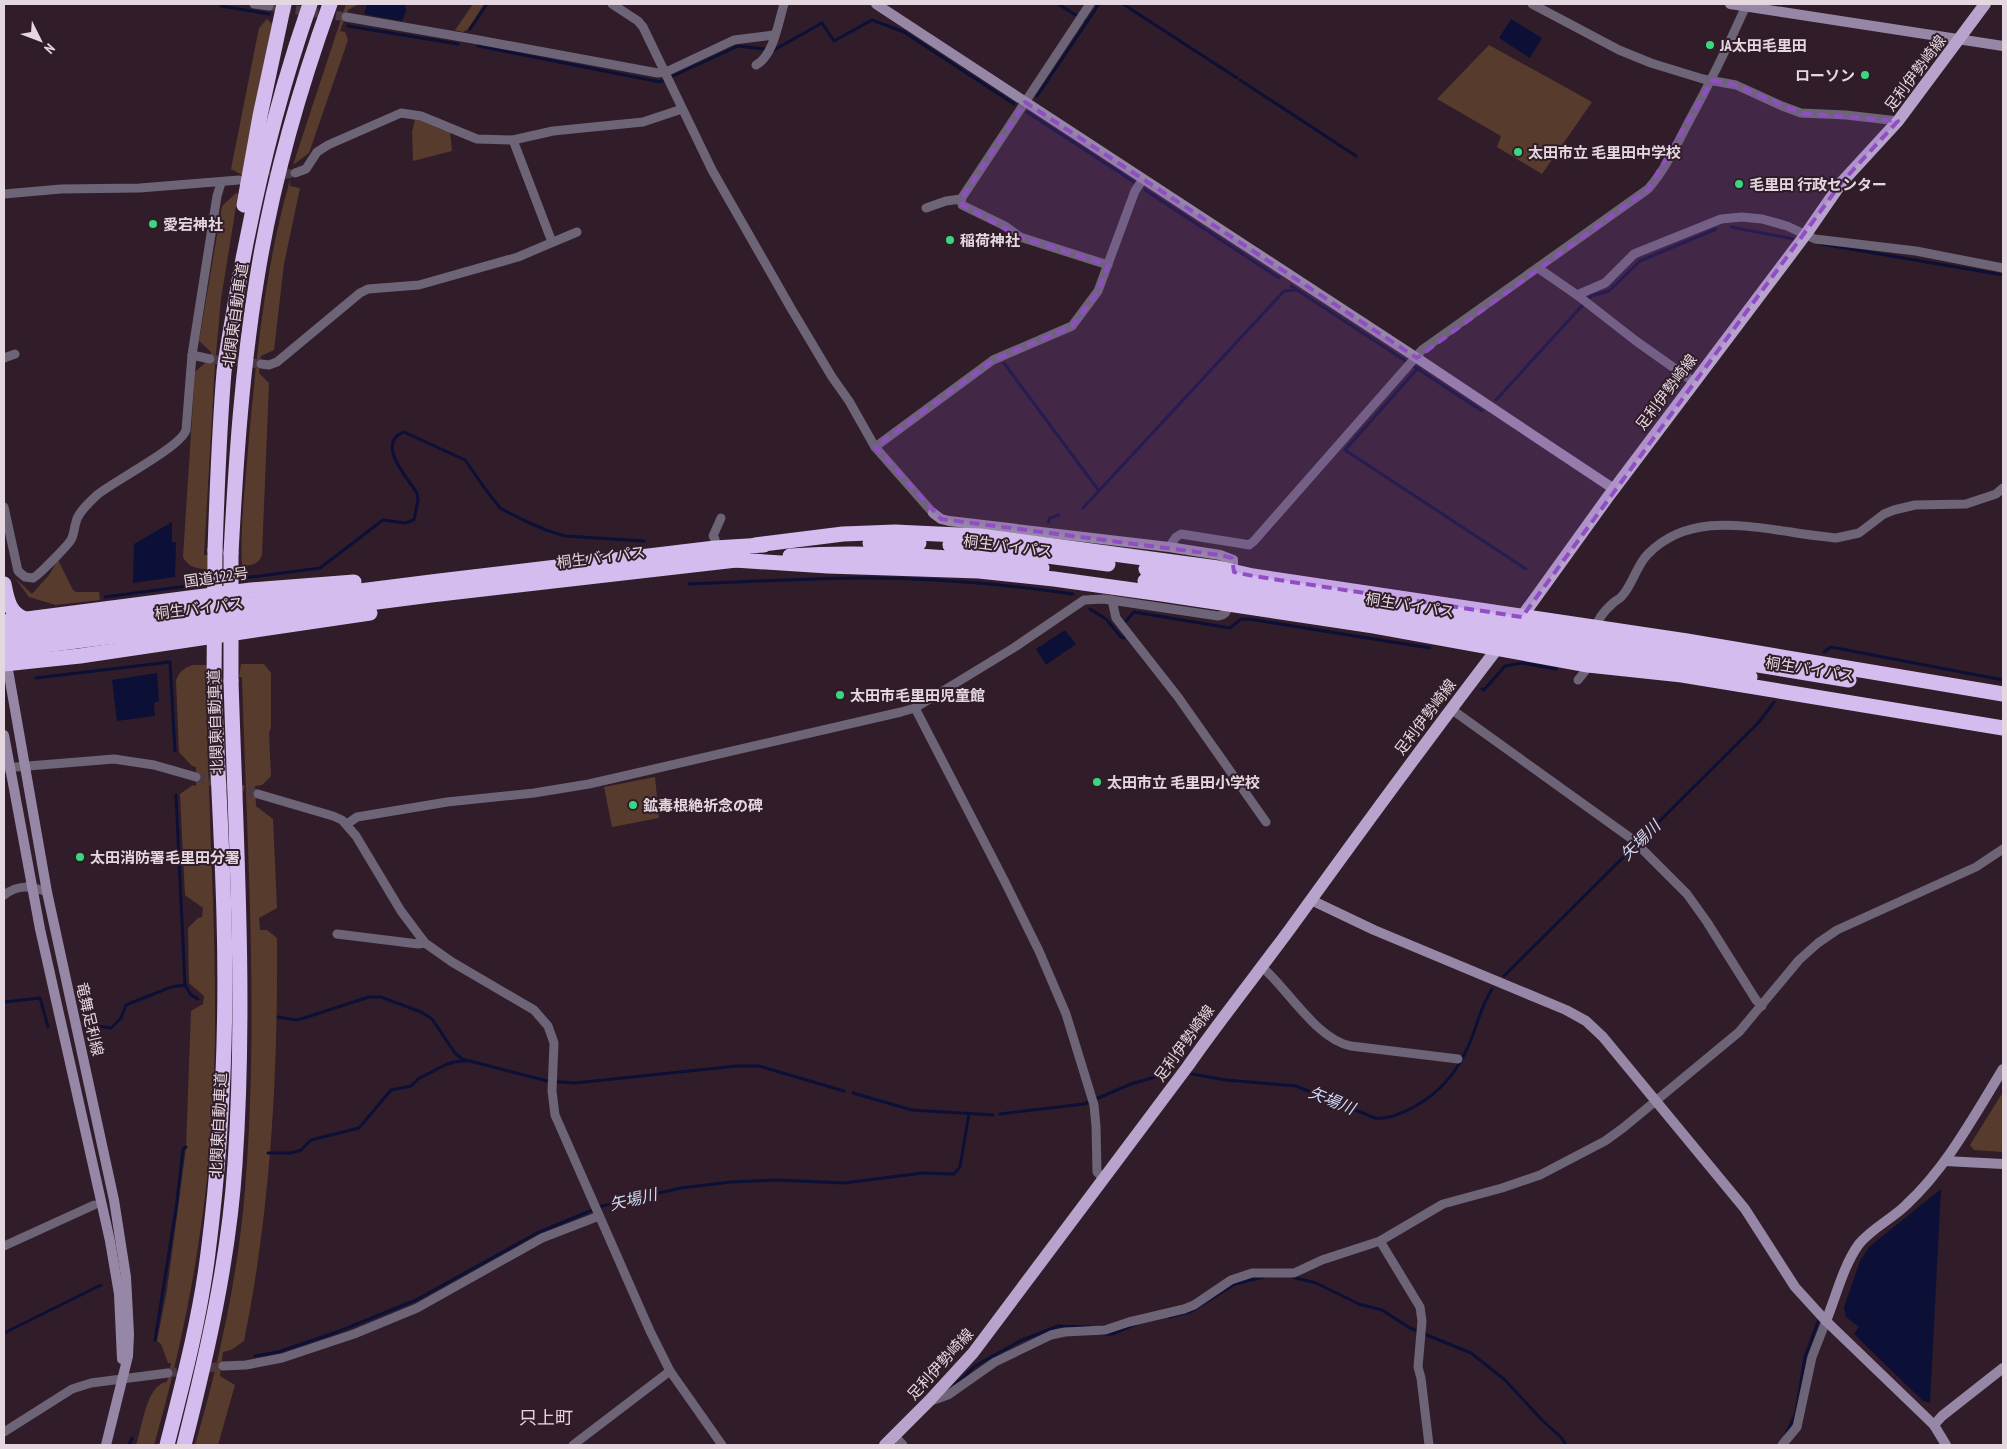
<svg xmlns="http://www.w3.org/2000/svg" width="2007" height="1449" font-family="'PT Sans Narrow','Noto Sans JP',sans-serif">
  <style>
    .green { fill: #573c2d }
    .water { fill: #0c1036 }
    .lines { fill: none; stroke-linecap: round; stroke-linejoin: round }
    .stream { stroke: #0c1036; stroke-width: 3 }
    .street-tunnel { stroke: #4b3944; stroke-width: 9; stroke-dasharray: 9 4.5; stroke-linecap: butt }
    .street { stroke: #6d6477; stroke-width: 9 }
    .secondary { stroke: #9787a7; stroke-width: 10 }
    .primary { stroke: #b8a3cc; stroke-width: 12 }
    .highway { stroke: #d5bcee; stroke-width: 15 }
    .highway-bridge { stroke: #d5bcee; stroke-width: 15 }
    .marked { fill: #904ec5; fill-opacity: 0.2; stroke: #904ec5; stroke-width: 4; stroke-dasharray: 10 6; stroke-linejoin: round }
    .poi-dot { fill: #39d87f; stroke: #301d29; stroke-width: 2 }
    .labels { text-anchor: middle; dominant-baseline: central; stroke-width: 4; stroke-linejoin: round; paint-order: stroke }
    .poi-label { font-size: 15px; font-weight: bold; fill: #e5d7df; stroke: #301d29; text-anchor: start }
    .street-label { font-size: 15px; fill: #e5d7df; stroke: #301d29 }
    .water-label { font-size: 16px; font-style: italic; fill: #d1d9f6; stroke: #301d29 }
    .quarter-label { font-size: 18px; fill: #ecd1e1; stroke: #301d29 }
  </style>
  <rect width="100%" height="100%" fill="#301d29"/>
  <g class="green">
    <polygon points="346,4 359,4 348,10 340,31 345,32 348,40 309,153 293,165"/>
    <polygon points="473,4 484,4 468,29 463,32 455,30"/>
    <polygon points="267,19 272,24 242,175 231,169 259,28"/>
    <polygon points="1489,45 1592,102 1542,174 1497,147 1501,136 1437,99"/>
    <path d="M 415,119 C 428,123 437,129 450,132 L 452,151 L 413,161 L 412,132 Z"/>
    <path d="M 290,180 L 290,186 L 300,188 L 284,264 L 274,350 L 261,356 L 259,373 L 269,383 L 262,555 C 258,565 252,565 242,566 C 240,528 245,488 248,449 C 256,359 265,267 290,180 Z"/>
    <path d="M 236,193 L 238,194 L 221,299 L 215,364 L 204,555 L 208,555 L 207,569 C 197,569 188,567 183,557 L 195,372 L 205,363 L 210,363 L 211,352 L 199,341 L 222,206 Z"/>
    <polygon points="58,560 73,590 76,592 99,592 100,600 56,605 29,597 15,578 32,594 49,575"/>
    <path d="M 241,664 L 264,664 L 271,673 L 271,727 L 269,733 L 271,776 L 262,785 L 255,786 L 256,806 L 273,819 L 277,908 L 259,918 L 260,930 L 267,930 L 277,938 C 278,1073 271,1208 244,1341 L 231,1350 L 223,1352 L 220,1376 L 235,1385 L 218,1445 L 195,1445 C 219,1363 238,1276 245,1190 C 259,1020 247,848 242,677 L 239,677 Z"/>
    <path d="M 193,665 L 206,665 L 208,679 L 205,679 C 208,753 210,827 213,900 C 216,993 217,1087 207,1179 C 197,1270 179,1358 154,1445 L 136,1445 C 142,1429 146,1384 167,1382 L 171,1363 L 168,1363 L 161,1344 L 157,1341 L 167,1290 L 186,1148 L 191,1011 L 203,1004 L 204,996 L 189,983 L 188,928 L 198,918 L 202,917 L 203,908 L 185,895 L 180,794 L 193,785 L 196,786 L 196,767 L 192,766 L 179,752 L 176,680 C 180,671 184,668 193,665 Z"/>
    <polygon points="655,777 659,818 612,827 604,787"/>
    <polygon points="2003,1092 2003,1152 1974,1150 1970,1145"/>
  </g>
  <g class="water">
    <polygon points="367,4 405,4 406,11 402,21 364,14"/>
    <polygon points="1511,19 1542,38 1530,58 1499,38"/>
    <polygon points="172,522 172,542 176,542 175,577 133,583 134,544"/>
    <polygon points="1065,630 1076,644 1046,665 1036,649"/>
    <polygon points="157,673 159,701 154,703 155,716 117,721 112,680"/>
    <polygon points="1941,1189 1930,1403 1923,1401 1854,1334 1859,1327 1846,1317 1844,1307 1860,1261 1869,1247"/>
  </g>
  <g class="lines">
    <g class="stream">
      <polyline points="1058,4 1087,22"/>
      <polyline points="1123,4 1237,78"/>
      <polyline points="221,6 269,14"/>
      <polyline points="348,26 458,44"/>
      <polyline points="470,29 487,4"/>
      <polyline points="478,46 660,82 738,46 774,50 822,23 834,41 872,20 904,32 1014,104"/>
      <polyline points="1240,80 1356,156"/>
      <polyline points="1037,96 1099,4"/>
      <polyline points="1027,112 1134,182"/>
      <polyline points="1145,190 1279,278"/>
      <polyline points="1731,227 1793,239"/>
      <polyline points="1821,244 2003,275"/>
      <polyline points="1291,286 1482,411"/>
      <polyline points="1004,363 1099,491"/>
      <polyline points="1418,368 1345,450 1526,569"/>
      <polyline points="1496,400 1591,296 1609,291 1640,261 1716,229"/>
      <polyline points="1083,508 1284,291 1296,290"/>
      <polyline points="1048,522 1050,518 1059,515"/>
      <path d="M 236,579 L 320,568 L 383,520 L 405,523 L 414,520 L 418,500 L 417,493 C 407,477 375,443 404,432 L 465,460 L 486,490 L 500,508 L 523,520 L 546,530 L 565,536 L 644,541"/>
      <path d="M 689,584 C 747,582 806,578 864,578 C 934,578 1004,584 1073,594"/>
      <polyline points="105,597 210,583"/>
      <polyline points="1090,609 1106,619 1121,637 1124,638"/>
      <polyline points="1126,621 1134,612 1230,628 1241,619 1249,619 1430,648"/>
      <polyline points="1824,652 1831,647 2003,680"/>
      <polyline points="36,678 170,662 175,751"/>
      <polyline points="1482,689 1484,690 1505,666 1522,663 1556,669"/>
      <polyline points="176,795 185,985 191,995 198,999"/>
      <polyline points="1504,976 1759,722 1774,702"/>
      <polyline points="4,1002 40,998 48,1027"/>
      <polyline points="278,1017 296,1020 304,1018 369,997 381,997 421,1012 432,1019 455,1053 462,1059 547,1081 575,1083 737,1066 759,1066 844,1091"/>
      <polyline points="91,1025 111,1028 121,1018 126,1005 171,987 185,985"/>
      <path d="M 1192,1074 L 1226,1080 L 1296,1086 L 1375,1118 C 1388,1120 1401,1113 1412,1108 C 1444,1091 1462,1066 1474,1032 C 1479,1017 1483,1003 1492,989"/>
      <polyline points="853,1093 912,1110 993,1115"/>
      <polyline points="1000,1114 1084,1104 1131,1084 1169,1073"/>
      <polyline points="268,1153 291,1153 301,1150 311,1140 359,1128 391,1090 411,1086 418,1079 445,1065 454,1062 466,1061"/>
      <polyline points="1292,1277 1316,1283 1359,1304 1382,1310 1410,1328 1471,1353 1505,1380 1544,1422 1561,1437 1566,1445"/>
      <polyline points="1169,1317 1190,1312 1235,1284 1263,1277"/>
      <polyline points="4,1333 101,1285"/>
      <polyline points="1104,1334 1112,1334 1136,1324"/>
      <polyline points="155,1340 176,1209 183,1149 186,1147"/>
      <polyline points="255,1356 278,1352 337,1332 416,1300 537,1233 602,1206 681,1188 731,1182 777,1180 844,1183 923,1173 954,1174 960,1167 969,1113"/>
      <polyline points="953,1387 975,1366 1020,1341 1058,1326 1089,1327"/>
      <polyline points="1786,1434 1796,1413 1805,1357 1818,1322"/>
      <polyline points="129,1445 132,1438"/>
    </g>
    <g class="street-tunnel">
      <polyline points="269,6 346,17"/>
      <polyline points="256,178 295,173"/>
      <polyline points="210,359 261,364"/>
      <polyline points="196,777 258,794"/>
      <polyline points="168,1373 223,1366"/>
    </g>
    <g class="street">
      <polyline points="254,4 269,6"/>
      <polyline points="612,4 638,21 643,27 712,170 792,310 832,377 849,401 875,447 933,513"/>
      <polyline points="1532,4 1619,50 1651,63 1703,79 1736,85 1782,106 1801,113 1846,115 1898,121"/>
      <polyline points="346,17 473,39 658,73 666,72 734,40 774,35"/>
      <path d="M 756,65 C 774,55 778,23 784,4"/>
      <polyline points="513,140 552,242"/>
      <polyline points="295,173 306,169 317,152 328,145 401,113 421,116 477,139 513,140 553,131 643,122 682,109"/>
      <polyline points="4,194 61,189 140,188 239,180"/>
      <polyline points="961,199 1090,4"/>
      <polyline points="926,208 946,201 961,199 962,205 1005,226 1020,237 1108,265"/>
      <polyline points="1538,268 1577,295 1605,283 1634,254 1721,219 1742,217 1762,219 1787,226 1815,239 1916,251 2003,268"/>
      <polyline points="1577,295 1636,341 1694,382"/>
      <polyline points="192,355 210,359"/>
      <polyline points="4,358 15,354"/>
      <polyline points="261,364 269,365 277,362 360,293 368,289 419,285 518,257 577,232"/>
      <polyline points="875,447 993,360 1072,326 1098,291 1135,191 1143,179"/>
      <path d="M 4,507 L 18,571 L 25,577 L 33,578 C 38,576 68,545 71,540 C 74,535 74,528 76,522 C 78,512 90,502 97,495 C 114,481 181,447 186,430 L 192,355 L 217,196 L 221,183"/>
      <path d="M 1169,547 L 1176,537 L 1181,534 L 1244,544 L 1249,545 L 1254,541 L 1422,350 L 1648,189 C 1665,170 1676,146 1688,123 C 1709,85 1728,46 1746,6"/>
      <polyline points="715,548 715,539 713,536 721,518"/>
      <polyline points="1112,600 1116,618 1178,697 1266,822"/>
      <path d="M 1594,631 C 1597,620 1605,610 1613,603 C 1616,600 1620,599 1622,596 C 1633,584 1636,566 1648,554 C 1687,514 1741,525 1791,532 C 1806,535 1821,536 1836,538 L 1859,533 L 1884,514 L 1894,510 L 1915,505 L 1966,504 L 1996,494 L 2003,488"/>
      <polyline points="1578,680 1586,670 1588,661"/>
      <polyline points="915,708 1005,882 1039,951 1066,1014 1094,1105 1096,1126 1097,1172 1104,1179"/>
      <polyline points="1451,709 1632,839 1687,894 1707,922 1756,1000 1762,1006"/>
      <polyline points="4,768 114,759 154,765 196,777"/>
      <polyline points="258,794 333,816 342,820 356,836 401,911 425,943 452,962 534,1010 548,1026 554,1043 552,1091 555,1115 650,1331 670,1371 722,1445"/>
      <path d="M 347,824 L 357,817 L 447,802 L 534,793 L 589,784 L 901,712 L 915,708 L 1015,647 L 1084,600 L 1104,599 L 1218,616 C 1226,615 1227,611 1229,605"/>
      <path d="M 4,895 C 19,884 30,886 47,892"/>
      <polyline points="337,934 418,944 425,943"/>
      <path d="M 1262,967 C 1288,989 1317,1040 1351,1046 L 1458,1059"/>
      <polyline points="1380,1241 1420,1307 1422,1321 1418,1367 1421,1378 1429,1445"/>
      <polyline points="4,1246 94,1205"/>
      <polyline points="223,1366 246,1365 282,1358 354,1334 417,1308 542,1238 599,1216"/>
      <polyline points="931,1401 948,1395 995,1362 1051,1335 1065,1332 1105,1330 1129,1322 1184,1309 1194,1305 1231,1280 1252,1273 1294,1273 1322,1260 1380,1241 1443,1204 1502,1188 1540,1175 1605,1141 1623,1128 1739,1032 1799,960 1818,943 1837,930 1859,920 1976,867 2003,849"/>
      <polyline points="4,1432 72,1389 91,1383 168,1373"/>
      <polyline points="895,1436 903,1445"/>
      <polyline points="573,1445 670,1371"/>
      <polyline points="1782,1445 1797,1427 1812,1357 1826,1321"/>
    </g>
    <g class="secondary">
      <polyline points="876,4 1417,358 1614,489"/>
      <polyline points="1730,4 2003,46"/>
      <polyline points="933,513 941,519 949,521 1169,547 1220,555 1233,560 1233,576"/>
      <polyline points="7,664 47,892 114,1200 126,1277 129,1334 128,1356 106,1445"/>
      <polyline points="4,735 40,929 110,1241 119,1294 122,1359"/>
      <polyline points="1311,900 1374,930 1566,1010 1586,1021 1603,1037 1745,1209 1795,1287 1826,1321 1934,1425 1946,1445"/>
      <polyline points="1945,1161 2003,1164"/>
      <path d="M 1826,1321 C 1836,1297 1843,1266 1859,1244 C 1872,1228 1892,1219 1906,1205 C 1947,1167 1974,1116 2003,1069"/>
      <polyline points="1934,1425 1942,1416 2003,1368"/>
    </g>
    <g class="primary">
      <polyline points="1518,622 1608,497 1806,234 1842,182 1898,121 1985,4"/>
      <path d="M 885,1445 L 929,1401 L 973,1353 L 1188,1066 C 1221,1019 1256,975 1290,929 C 1360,832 1430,736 1503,641"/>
    </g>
    <g class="highway">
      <polyline points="244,205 260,116 284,4"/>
      <polyline points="870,543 919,543"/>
      <polyline points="755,545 843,534 895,532 980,536 1218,568 1253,576 1687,641 2003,694"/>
      <polyline points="950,545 977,547 1108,564"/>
      <path d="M 215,550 C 217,491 219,432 224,372 C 228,340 235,307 240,275 C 257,182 279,93 310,4"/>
      <path d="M 231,553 C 236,461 242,369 257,278 C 272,184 298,93 330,4"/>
      <path d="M 790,556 C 874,550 959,557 1042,568"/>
      <polyline points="735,560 828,566 979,571 1054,579 1162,594 1374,626 1588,665 1682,675 2003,728"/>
      <path d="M 4,584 C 7,599 9,613 25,619"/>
      <polyline points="4,622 251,590 354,582"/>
      <polyline points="4,636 439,581 715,548 764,545"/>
      <polyline points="30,647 431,595 745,559"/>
      <polyline points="4,664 80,656 370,613"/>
      <polyline points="1752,664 1849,680"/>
      <path d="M 167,1445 C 183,1382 200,1318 208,1253 C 222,1144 227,1028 224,917 C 222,839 217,760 214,682"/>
      <path d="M 184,1445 C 207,1354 229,1259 235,1164 C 246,1003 236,843 231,681"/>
    </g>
    <g class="highway-bridge">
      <polyline points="231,553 231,681"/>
      <polyline points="1146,569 1752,664"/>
      <polyline points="1145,581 1750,677"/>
      <polyline points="4,650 30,647"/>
      <polyline points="214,682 215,550"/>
    </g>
  </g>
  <path class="marked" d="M 1712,80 L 1736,85 L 1801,113 L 1898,121 L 1842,182 L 1522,617 L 1253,576 L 1234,572 L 1232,558 L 1220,555 L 941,519 L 875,447 L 993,360 L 1072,326 L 1098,291 L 1108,265 L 1020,237 L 962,205 L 961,199 L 1025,102 L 1417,358 L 1648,189 Z"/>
  <g class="poi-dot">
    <circle cx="1710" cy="45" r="5"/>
    <circle cx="1865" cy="75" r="5"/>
    <circle cx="1518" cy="152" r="5"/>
    <circle cx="1739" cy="184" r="5"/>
    <circle cx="153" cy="224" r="5"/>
    <circle cx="950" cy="240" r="5"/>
    <circle cx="840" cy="695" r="5"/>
    <circle cx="1097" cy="782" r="5"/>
    <circle cx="633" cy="805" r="5"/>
    <circle cx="80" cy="857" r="5"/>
  </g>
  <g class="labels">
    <g class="poi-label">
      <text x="1720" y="45">JA太田毛里田</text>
      <text x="1855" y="75" text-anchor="end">ローソン</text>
      <text x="1528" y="152">太田市立 毛里田中学校</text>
      <text x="1749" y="184">毛里田 行政センター</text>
      <text x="163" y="224">愛宕神社</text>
      <text x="960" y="240">稲荷神社</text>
      <text x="850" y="695">太田市毛里田児童館</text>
      <text x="1107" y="782">太田市立 毛里田小学校</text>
      <text x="643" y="805">鉱毒根絶祈念の碑</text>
      <text x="90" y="857">太田消防署毛里田分署</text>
    </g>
    <g class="street-label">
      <text transform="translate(1915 73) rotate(-53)">足利伊勢崎線</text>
      <text transform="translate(235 315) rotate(-82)">北関東自動車道</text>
      <text transform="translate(1666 392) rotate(-53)">足利伊勢崎線</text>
      <text transform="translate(1008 546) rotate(7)">桐生バイパス</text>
      <text transform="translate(601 557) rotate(-7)">桐生バイパス</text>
      <text transform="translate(216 577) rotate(-8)">国道122号</text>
      <text transform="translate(1410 605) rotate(9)">桐生バイパス</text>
      <text transform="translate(199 608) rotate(-7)">桐生バイパス</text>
      <text transform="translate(1810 669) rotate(9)">桐生バイパス</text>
      <text transform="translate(1425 717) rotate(-53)">足利伊勢崎線</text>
      <text transform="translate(215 722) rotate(-92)">北関東自動車道</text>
      <text transform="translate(90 1019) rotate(77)">竜舞足利線</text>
      <text transform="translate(1184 1043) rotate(-54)">足利伊勢崎線</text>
      <text transform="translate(218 1125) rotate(-87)">北関東自動車道</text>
      <text transform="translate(940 1364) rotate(-48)">足利伊勢崎線</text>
    </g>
    <g class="water-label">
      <text transform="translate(1640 840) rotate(-45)">矢場川</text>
      <text transform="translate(1332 1100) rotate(22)">矢場川</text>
      <text transform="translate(633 1199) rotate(-13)">矢場川</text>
    </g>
    <g class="quarter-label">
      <text x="546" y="1417">只上町</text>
    </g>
  </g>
  <rect width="2007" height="1449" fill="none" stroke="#e5d7df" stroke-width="10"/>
  <g transform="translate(40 40) rotate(132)" stroke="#301d29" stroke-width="4" paint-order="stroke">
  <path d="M0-4L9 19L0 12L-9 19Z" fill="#e5d7df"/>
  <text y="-8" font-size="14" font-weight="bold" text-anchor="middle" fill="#e5d7df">N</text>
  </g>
</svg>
